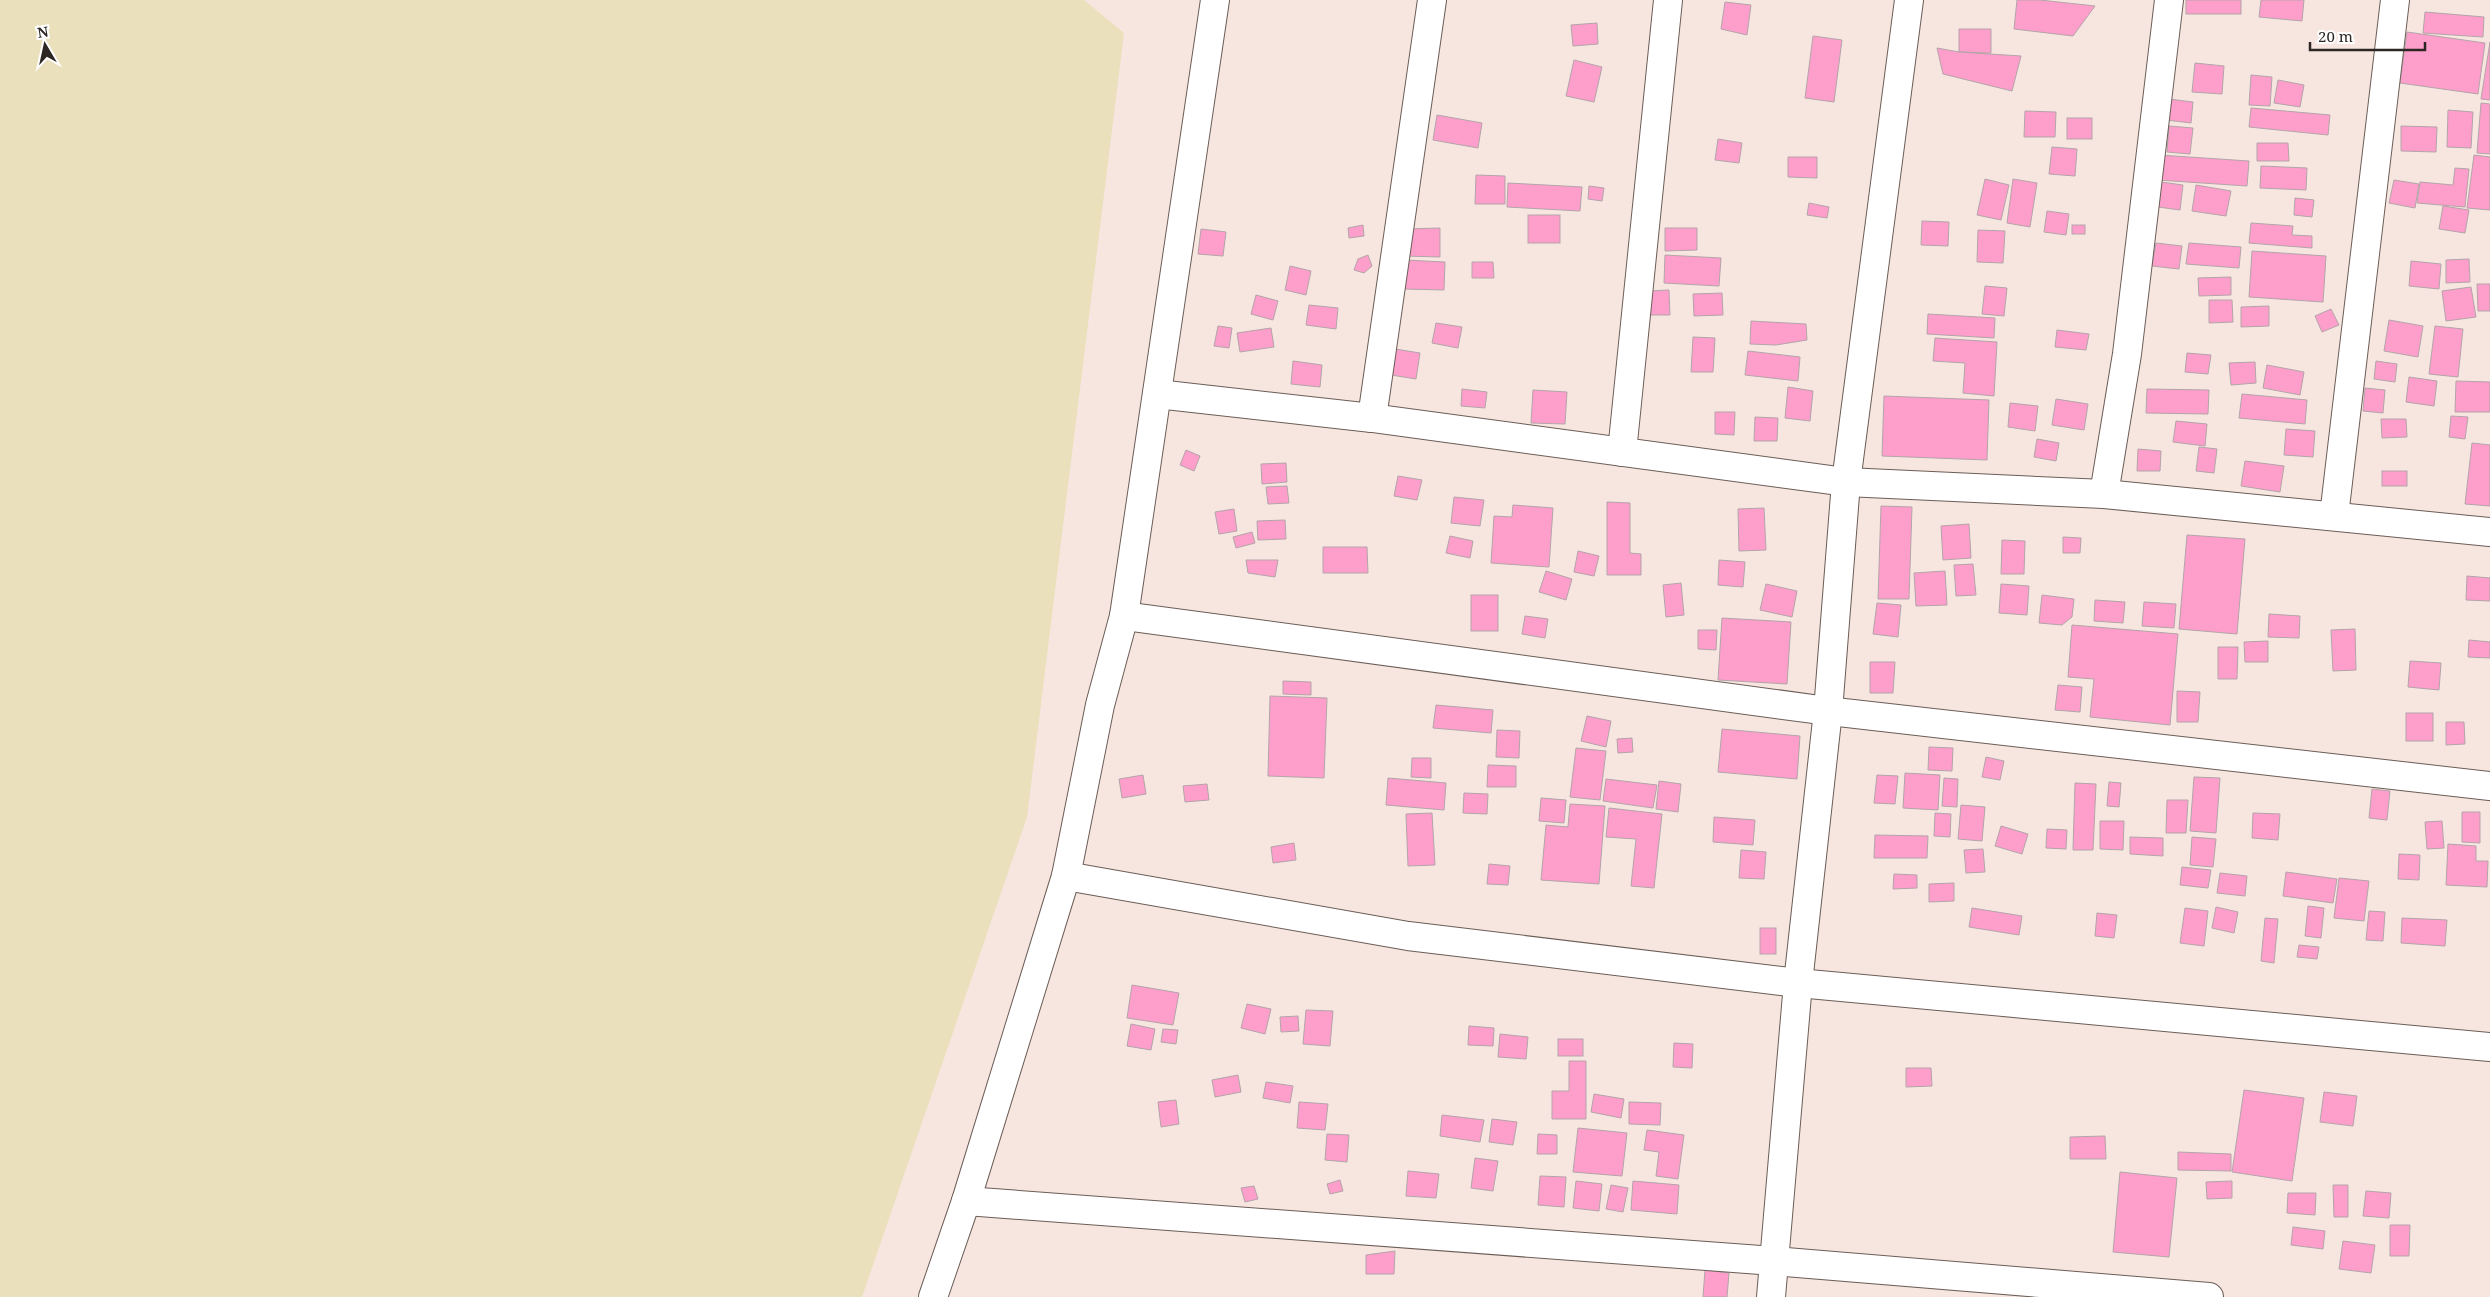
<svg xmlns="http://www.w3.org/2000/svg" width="2490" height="1297" font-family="'Noto Serif',serif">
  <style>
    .sand { fill: #eae0bb }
    .building { fill: #fe9eca; stroke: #b3a4aa }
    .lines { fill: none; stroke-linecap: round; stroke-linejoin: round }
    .minor-casing { stroke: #6b5d57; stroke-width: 30 }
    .minor { stroke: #fff; stroke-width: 28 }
  </style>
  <rect width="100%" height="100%" fill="#f7e6df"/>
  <polygon class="sand" points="0,0 1084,0 1124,33 1027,817 862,1297 0,1297"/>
  <g class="building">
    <polygon points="2017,0 2040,0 2095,6 2073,36 2014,29"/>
    <rect x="2186" y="0" width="55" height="14"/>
    <polygon points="2261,0 2304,0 2302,21 2259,17"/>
    <polygon points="1725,2 1751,5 1747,35 1721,29"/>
    <polygon points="2425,12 2484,17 2483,37 2423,33"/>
    <polygon points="1597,23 1598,44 1573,46 1571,25"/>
    <polygon points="1959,29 1991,29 1991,53 1959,52"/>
    <polygon points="2407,32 2485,43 2478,94 2400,83"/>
    <polygon points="1813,36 1842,40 1834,102 1805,98"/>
    <polygon points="2490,42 2490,100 2481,99"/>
    <polygon points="1937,48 1959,52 2021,56 2012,91 1943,74"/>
    <polygon points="1574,60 1602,67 1594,102 1566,96"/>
    <polygon points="2195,63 2224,66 2222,94 2192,92"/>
    <polygon points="2251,75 2272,77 2270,106 2249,105"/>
    <polygon points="2278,80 2304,85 2300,107 2274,103"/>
    <polygon points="2169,99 2193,102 2191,123 2166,120"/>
    <polygon points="2481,103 2490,104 2490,154 2477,153"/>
    <polygon points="2251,108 2330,115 2328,135 2249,127"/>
    <polygon points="2448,110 2473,112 2471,148 2447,147"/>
    <polygon points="2025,111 2056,112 2055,137 2024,137"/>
    <polygon points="1437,115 1482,123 1478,148 1433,140"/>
    <rect x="2067" y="118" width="25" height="21"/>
    <polygon points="2169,126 2193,128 2190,154 2167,152"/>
    <polygon points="2401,126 2437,127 2436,152 2401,151"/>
    <polygon points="1718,139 1742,143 1739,163 1715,160"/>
    <polygon points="2257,143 2288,143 2289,161 2257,161"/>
    <polygon points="2052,147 2077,149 2075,176 2049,174"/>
    <polygon points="2159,155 2249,161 2247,186 2157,180"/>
    <polygon points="2474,155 2490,157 2490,210 2467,208"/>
    <polygon points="1788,157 1817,157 1817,178 1788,177"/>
    <polygon points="2261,166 2307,168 2306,190 2260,188"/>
    <polygon points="2455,168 2469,169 2465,207 2417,203 2420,182 2453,185"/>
    <polygon points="1476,175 1505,176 1505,204 1475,204"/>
    <polygon points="1985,179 2009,185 2001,220 1977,215"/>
    <polygon points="2013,179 2037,183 2030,227 2007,223"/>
    <polygon points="2394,180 2419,184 2415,208 2389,203"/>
    <polygon points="2161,182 2183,185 2180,210 2158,207"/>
    <polygon points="1508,183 1582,187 1580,211 1507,207"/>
    <polygon points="2196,185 2231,191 2226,216 2192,211"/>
    <polygon points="1589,186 1604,188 1602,201 1588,199"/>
    <polygon points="2295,198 2314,200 2312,217 2294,215"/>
    <polygon points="1809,203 1829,207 1827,218 1807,215"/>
    <polygon points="2443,206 2469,210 2465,233 2439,229"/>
    <polygon points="2047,211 2069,214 2066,235 2044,232"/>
    <rect x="1528" y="215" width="32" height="28"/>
    <polygon points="1922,221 1949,222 1948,246 1921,245"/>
    <polygon points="2251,223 2293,226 2292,235 2312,236 2312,248 2249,243"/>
    <polygon points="1363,225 1364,236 1349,238 1348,228"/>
    <rect x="2072" y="225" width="13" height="9"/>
    <polygon points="1440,228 1440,257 1405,256 1405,229"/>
    <polygon points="1665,228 1697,228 1697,250 1665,251"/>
    <polygon points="1201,229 1226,232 1223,256 1198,254"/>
    <polygon points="1978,230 2005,231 2003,263 1977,262"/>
    <polygon points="2156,243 2182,246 2179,269 2152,266"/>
    <polygon points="2189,243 2241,247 2239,268 2186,264"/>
    <polygon points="2252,251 2326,256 2323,302 2249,297"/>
    <polygon points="1368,255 1372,266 1364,273 1354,270 1358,259"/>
    <polygon points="1665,255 1721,258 1719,286 1664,283"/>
    <polygon points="2469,259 2470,282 2446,283 2446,260"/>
    <polygon points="1405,260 1445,262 1444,290 1404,289"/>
    <polygon points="2411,261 2441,264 2439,289 2409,286"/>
    <polygon points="1472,262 1493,262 1494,278 1472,278"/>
    <polygon points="1290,266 1311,271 1306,295 1285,290"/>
    <polygon points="2231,277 2231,295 2199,296 2198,278"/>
    <polygon points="2477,284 2490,284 2490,311 2478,311"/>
    <polygon points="1985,286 2007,288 2004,316 1982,314"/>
    <polygon points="2471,287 2476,317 2446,321 2442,291"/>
    <polygon points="1669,290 1670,315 1649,315 1648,291"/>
    <polygon points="1722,293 1723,315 1694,316 1693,294"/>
    <polygon points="1256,295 1278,301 1273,320 1251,314"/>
    <polygon points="2209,300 2232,300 2233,322 2209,323"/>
    <polygon points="1309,305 1338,308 1336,329 1306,325"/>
    <polygon points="2269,306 2269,326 2241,327 2241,307"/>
    <polygon points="2331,309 2339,325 2322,332 2315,316"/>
    <polygon points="1928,314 1995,318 1994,338 1927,334"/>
    <polygon points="2389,320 2423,326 2418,357 2384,351"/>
    <polygon points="1751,321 1806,324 1807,340 1776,345 1750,344"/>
    <polygon points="1436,323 1462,327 1458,348 1432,343"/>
    <polygon points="1218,326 1232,328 1229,348 1214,346"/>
    <polygon points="2435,326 2463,329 2458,377 2429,374"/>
    <polygon points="1271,328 1274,347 1240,352 1237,333"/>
    <polygon points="2057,330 2089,334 2086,350 2055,347"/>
    <polygon points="1693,337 1715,338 1713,372 1691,372"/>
    <polygon points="1935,338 1997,342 1994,396 1963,393 1965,363 1933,361"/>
    <polygon points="1395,349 1420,353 1416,379 1391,375"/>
    <polygon points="1748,351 1800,357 1798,381 1745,375"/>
    <polygon points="2187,353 2211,355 2208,374 2185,372"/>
    <polygon points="1293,361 1322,365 1320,387 1291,384"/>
    <polygon points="2376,361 2397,364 2395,382 2374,379"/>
    <polygon points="2255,362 2256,383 2231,385 2229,363"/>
    <polygon points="2267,365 2304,372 2300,395 2263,388"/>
    <polygon points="2409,377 2437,381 2434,406 2406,402"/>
    <polygon points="2456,381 2490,382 2490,412 2455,412"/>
    <polygon points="1788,387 1813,391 1810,421 1785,418"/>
    <polygon points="2365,388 2385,390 2383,413 2363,411"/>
    <polygon points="1462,389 1487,392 1485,408 1461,406"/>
    <polygon points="2147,389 2209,390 2208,414 2146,413"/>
    <polygon points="1533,390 1567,392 1565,424 1531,423"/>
    <polygon points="2242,394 2307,400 2305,424 2239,418"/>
    <polygon points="1884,396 1989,400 1987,460 1882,456"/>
    <polygon points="2056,399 2088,404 2084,430 2052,425"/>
    <polygon points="2010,403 2038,406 2035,431 2008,427"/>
    <polygon points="1715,412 1735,412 1734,435 1715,434"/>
    <polygon points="2451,416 2468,417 2465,439 2449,437"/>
    <polygon points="1755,417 1778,418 1777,441 1754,441"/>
    <polygon points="2381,419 2406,419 2407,437 2382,438"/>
    <polygon points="2176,421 2207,424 2205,446 2173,442"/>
    <polygon points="2286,429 2315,431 2313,457 2284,455"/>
    <polygon points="2037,439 2059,443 2056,461 2034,457"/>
    <polygon points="2472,443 2490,445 2490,506 2465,504"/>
    <polygon points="2199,447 2217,449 2214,473 2196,471"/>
    <polygon points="2138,449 2161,451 2160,471 2137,471"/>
    <polygon points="1186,450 1200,456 1194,471 1180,465"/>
    <polygon points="2245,461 2284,466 2280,492 2241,486"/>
    <polygon points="1286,463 1287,482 1262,484 1261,464"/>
    <rect x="2382" y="471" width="25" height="15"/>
    <polygon points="1398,476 1422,480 1417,500 1394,496"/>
    <polygon points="1287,486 1289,503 1268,504 1266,487"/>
    <polygon points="1454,497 1484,500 1480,526 1451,523"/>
    <polygon points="1607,502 1630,503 1630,553 1641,554 1641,575 1607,575"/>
    <polygon points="1513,505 1553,508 1549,567 1491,563 1494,516 1512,517"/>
    <polygon points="1881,506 1912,507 1909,599 1878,599"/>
    <polygon points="1764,508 1766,550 1739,551 1738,509"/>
    <polygon points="1234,509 1237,531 1219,534 1215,512"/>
    <polygon points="1285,520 1286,539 1258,540 1257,521"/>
    <polygon points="1969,524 1971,558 1943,560 1941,526"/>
    <polygon points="1252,532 1255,543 1236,548 1233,537"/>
    <polygon points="2187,535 2245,539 2237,634 2179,629"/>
    <polygon points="1450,536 1473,541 1470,558 1446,553"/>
    <polygon points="2063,537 2081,538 2080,553 2063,553"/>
    <polygon points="2002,540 2025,541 2024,574 2001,574"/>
    <polygon points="1323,547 1367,547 1368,573 1323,573"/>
    <polygon points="1578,551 1599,556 1594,576 1574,572"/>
    <polygon points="1246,560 1278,560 1275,577 1248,573"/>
    <polygon points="1719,560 1745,562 1743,587 1718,585"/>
    <polygon points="1973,564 1976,595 1956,596 1954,565"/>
    <polygon points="1546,571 1572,579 1566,600 1539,592"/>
    <polygon points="1945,571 1947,605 1916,606 1914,573"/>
    <polygon points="2467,576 2490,578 2490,601 2466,600"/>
    <polygon points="1681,583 1684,615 1666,617 1663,585"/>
    <polygon points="1766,584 1797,591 1792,617 1760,610"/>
    <polygon points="2001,584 2029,586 2027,615 1999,613"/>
    <rect x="1471" y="595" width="27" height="36"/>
    <polygon points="2042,595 2074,599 2072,617 2062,625 2039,623"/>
    <polygon points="2095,600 2125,602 2123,623 2094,621"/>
    <polygon points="2144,602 2176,604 2174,628 2142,626"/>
    <polygon points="1877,603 1901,605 1898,637 1873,634"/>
    <polygon points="2269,614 2300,616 2299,638 2268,637"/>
    <polygon points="1525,616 1548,619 1545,638 1522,634"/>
    <polygon points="1722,618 1791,622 1787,684 1718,680"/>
    <polygon points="2072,625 2178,634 2170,725 2090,717 2094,679 2068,677"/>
    <polygon points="2355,629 2356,670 2333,671 2331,630"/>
    <polygon points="1698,630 1717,630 1716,650 1698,649"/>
    <polygon points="2469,640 2490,642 2490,658 2468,657"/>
    <polygon points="2268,641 2268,662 2245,662 2244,642"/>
    <polygon points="2218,647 2238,647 2237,679 2218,679"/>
    <polygon points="2410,661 2441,663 2439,690 2408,687"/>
    <polygon points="1870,662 1895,662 1893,693 1870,693"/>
    <polygon points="1283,681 1311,682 1311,695 1283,694"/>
    <polygon points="2058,685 2082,687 2080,712 2055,710"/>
    <polygon points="2177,691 2200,692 2198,722 2177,722"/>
    <polygon points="1270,696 1327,698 1324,778 1268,776"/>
    <polygon points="1436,705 1493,710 1491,733 1433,728"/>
    <rect x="2406" y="713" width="27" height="28"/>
    <polygon points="1587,716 1611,721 1606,747 1581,741"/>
    <polygon points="2446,722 2464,722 2465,744 2446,745"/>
    <polygon points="1722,729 1800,736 1797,779 1718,772"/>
    <polygon points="1497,730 1520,731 1519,758 1496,757"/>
    <polygon points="1632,738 1633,752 1618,753 1617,739"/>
    <polygon points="1929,747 1953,748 1952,771 1928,770"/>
    <polygon points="1576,748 1606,751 1600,800 1570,797"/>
    <polygon points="1986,757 2004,761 2000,780 1982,777"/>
    <polygon points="1412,758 1431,758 1431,778 1411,777"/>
    <polygon points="1488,765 1516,766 1516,787 1487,787"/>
    <polygon points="1905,773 1940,775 1938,810 1903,808"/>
    <polygon points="1143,775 1146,794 1122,798 1119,779"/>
    <polygon points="1877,775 1898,776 1895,804 1874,803"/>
    <polygon points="2194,777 2220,778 2216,833 2190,831"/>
    <polygon points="1388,778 1446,783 1444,810 1386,805"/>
    <polygon points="1944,778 1958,779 1957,807 1942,806"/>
    <polygon points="1606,779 1657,785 1653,808 1603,801"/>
    <polygon points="1659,781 1681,784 1678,812 1656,809"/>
    <polygon points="2109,782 2121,783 2119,807 2107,806"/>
    <polygon points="2075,783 2096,784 2093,850 2073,850"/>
    <polygon points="1207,784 1209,800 1185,802 1183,786"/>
    <polygon points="2372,789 2390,791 2387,820 2369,818"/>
    <polygon points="1464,793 1488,794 1487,814 1463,813"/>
    <polygon points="1541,798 1566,800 1564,823 1539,821"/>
    <polygon points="2167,800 2188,800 2186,833 2166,833"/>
    <polygon points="1570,804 1605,806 1599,884 1541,880 1546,825 1568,827"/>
    <polygon points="1961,805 1985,807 1982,841 1958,839"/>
    <polygon points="1609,808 1662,814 1654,888 1631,886 1636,839 1606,837"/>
    <polygon points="2462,812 2480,812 2480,843 2462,842"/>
    <polygon points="1432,813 1435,865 1408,866 1406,814"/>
    <polygon points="1935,813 1951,814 1950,837 1934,836"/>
    <polygon points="2253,813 2280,814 2278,840 2252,838"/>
    <polygon points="1714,817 1755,820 1753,845 1713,842"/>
    <polygon points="2100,821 2124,821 2123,850 2100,849"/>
    <polygon points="2442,821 2444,848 2427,849 2425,822"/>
    <polygon points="2001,826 2028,834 2022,854 1995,846"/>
    <polygon points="2047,829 2067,830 2066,849 2046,848"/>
    <polygon points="1875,835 1928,836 1927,858 1874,858"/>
    <polygon points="2130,837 2163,838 2163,856 2130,854"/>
    <polygon points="2192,837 2216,839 2213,867 2190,865"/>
    <polygon points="1294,843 1296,860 1273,863 1271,847"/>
    <polygon points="2448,844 2476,846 2476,861 2488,861 2487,887 2446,885"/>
    <polygon points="1983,849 1985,872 1966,873 1964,850"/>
    <polygon points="1741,850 1766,852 1764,879 1739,878"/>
    <polygon points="2399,854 2420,855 2419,880 2398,879"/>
    <polygon points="1489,864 1510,866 1508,885 1487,884"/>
    <polygon points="2182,867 2211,870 2208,888 2180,885"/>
    <polygon points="2286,872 2337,879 2333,903 2283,896"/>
    <polygon points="2220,873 2247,876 2245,896 2217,893"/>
    <polygon points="1894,874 1917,875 1917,888 1893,889"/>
    <polygon points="2339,878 2369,881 2364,921 2334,918"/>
    <polygon points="1954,883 1954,901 1929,902 1929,884"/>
    <polygon points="2308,906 2324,908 2321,938 2305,936"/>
    <polygon points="2216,907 2238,912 2234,933 2212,928"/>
    <polygon points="1972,908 2022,916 2019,935 1969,927"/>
    <polygon points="2185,908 2208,911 2204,946 2180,943"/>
    <polygon points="2369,911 2385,912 2383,941 2366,940"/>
    <polygon points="2097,913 2117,915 2114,938 2095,936"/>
    <polygon points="2265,918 2278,919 2274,963 2261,961"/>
    <polygon points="2402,918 2447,920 2445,946 2401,943"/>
    <rect x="1760" y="928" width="16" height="26"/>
    <polygon points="2299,945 2319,947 2317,959 2297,957"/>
    <polygon points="1132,985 1179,993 1173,1025 1127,1018"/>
    <polygon points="1247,1004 1271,1009 1265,1034 1241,1028"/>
    <polygon points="1306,1010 1333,1011 1330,1046 1303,1044"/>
    <polygon points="1298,1016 1299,1031 1281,1032 1280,1017"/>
    <polygon points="1131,1024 1155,1029 1151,1050 1127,1046"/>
    <polygon points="1469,1026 1494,1028 1493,1046 1468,1045"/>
    <polygon points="1163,1029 1178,1030 1176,1044 1161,1042"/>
    <polygon points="1500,1034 1528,1037 1526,1059 1498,1057"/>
    <rect x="1558" y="1039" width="25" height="17"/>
    <polygon points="1674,1043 1693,1044 1692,1068 1673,1067"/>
    <polygon points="1569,1061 1586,1061 1586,1119 1552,1119 1552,1091 1569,1091"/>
    <polygon points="1906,1068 1931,1068 1932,1086 1906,1087"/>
    <polygon points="1238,1075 1241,1092 1215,1097 1212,1080"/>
    <polygon points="1266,1082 1293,1086 1290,1103 1263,1098"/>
    <polygon points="2244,1090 2304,1098 2292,1181 2232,1172"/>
    <polygon points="2324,1092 2357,1096 2353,1126 2320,1122"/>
    <polygon points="1594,1094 1624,1099 1621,1118 1591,1112"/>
    <polygon points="1176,1100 1179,1124 1161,1127 1158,1102"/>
    <polygon points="1299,1102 1328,1104 1325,1130 1297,1128"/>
    <polygon points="1629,1102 1661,1103 1660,1125 1629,1124"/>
    <polygon points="1442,1115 1484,1120 1480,1142 1440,1136"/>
    <polygon points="1492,1119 1517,1122 1513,1145 1489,1142"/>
    <polygon points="1578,1128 1627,1133 1622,1176 1573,1172"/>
    <polygon points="1647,1130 1684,1135 1678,1179 1656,1176 1659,1152 1644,1150"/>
    <polygon points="1327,1134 1349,1135 1347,1162 1325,1160"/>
    <polygon points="1538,1134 1557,1135 1557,1154 1537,1154"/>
    <polygon points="2105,1136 2106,1159 2070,1159 2070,1137"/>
    <polygon points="2178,1152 2231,1154 2231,1171 2178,1170"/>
    <polygon points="1475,1158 1498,1161 1493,1191 1471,1188"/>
    <polygon points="1408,1171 1439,1174 1436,1198 1406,1196"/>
    <polygon points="2120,1172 2177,1178 2169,1257 2113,1252"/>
    <polygon points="1540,1176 1566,1177 1564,1207 1538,1205"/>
    <polygon points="1340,1180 1343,1191 1330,1194 1327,1184"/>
    <polygon points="1576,1181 1602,1184 1599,1211 1573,1208"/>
    <polygon points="1633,1181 1679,1185 1677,1214 1631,1210"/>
    <polygon points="2232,1181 2232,1198 2207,1199 2206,1182"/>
    <polygon points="1611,1185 1628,1188 1623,1212 1606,1209"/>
    <polygon points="2333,1185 2348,1185 2348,1217 2334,1217"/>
    <polygon points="1254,1186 1258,1199 1245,1202 1241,1188"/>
    <polygon points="2366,1191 2391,1193 2389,1218 2363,1216"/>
    <polygon points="2288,1193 2316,1193 2315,1215 2287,1213"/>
    <polygon points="2390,1225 2410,1225 2409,1256 2390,1256"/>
    <polygon points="2293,1227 2325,1231 2323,1249 2291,1245"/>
    <polygon points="2343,1241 2375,1245 2371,1273 2339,1269"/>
    <polygon points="1395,1251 1394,1274 1366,1274 1366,1255"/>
    <polygon points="1705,1270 1729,1273 1727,1297 1703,1297"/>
  </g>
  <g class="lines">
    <defs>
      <g id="minor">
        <polyline points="1157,394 1372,418 1846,482 2104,494 2490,532"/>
        <polyline points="1372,418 1432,0"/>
        <polyline points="1622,452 1668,0"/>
        <polyline points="2104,494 2127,354 2169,0"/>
        <polyline points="2334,516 2395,0"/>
        <polyline points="1124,616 1828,711 2490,786"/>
        <polyline points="1066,876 1408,936 1798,983 2490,1047"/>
        <polyline points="966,1201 1774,1261 2209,1297"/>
        <polyline points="933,1297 966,1201 1066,876 1100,705 1124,616 1215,0"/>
        <polyline points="1771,1297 1798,983 1828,711 1846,482 1909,0"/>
      </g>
    </defs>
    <use href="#minor" class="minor-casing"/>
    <use href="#minor" class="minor"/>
  </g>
  <g transform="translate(45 45) rotate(351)" stroke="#ffffff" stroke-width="4" paint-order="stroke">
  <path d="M0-4L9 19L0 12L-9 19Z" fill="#2d2724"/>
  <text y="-8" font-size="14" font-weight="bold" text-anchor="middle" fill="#2d2724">N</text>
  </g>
  <path d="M2310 42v8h115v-8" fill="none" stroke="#2d2724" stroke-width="2.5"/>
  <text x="2318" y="42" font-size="15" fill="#2d2724" stroke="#ffffff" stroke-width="4" paint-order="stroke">20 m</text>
</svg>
